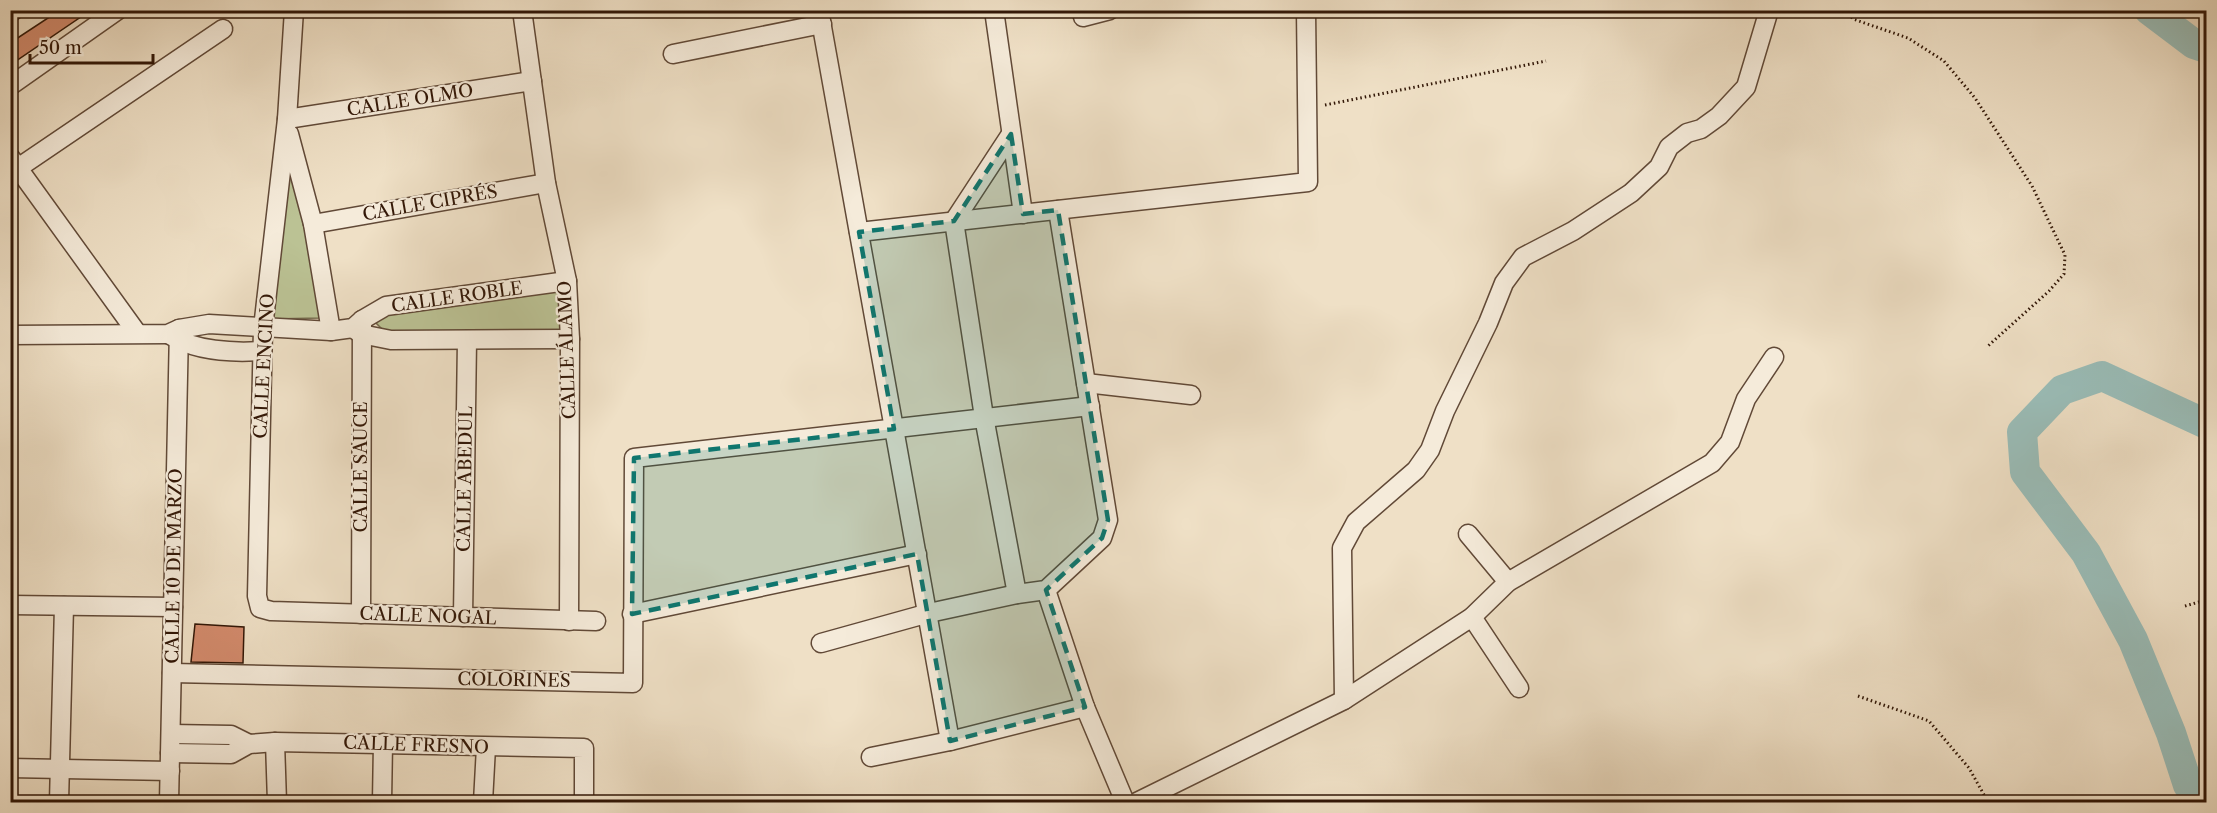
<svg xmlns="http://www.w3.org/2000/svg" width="2217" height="813" font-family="'Libre Caslon Text',serif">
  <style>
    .green { fill: #bbc294; stroke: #766c4e; stroke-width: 1.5 }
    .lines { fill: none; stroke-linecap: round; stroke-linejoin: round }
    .river { stroke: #9abdb8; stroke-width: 30 }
    .building { fill: #d38b6d; stroke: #321707; stroke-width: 1.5 }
    .minor-casing { stroke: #614937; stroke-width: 21 }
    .path { stroke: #321707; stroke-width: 3; stroke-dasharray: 1.5 3; stroke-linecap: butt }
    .minor { stroke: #f5ebda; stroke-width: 18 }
    .marked { fill: #0f766e; fill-opacity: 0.2; stroke: #0f766e; stroke-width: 4.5; stroke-dasharray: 12 8; stroke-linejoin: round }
    .labels { text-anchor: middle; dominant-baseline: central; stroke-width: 4.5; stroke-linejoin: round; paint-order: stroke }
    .street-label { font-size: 18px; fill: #321707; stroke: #f5ebda }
  </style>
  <rect width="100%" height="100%" fill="#efe0c6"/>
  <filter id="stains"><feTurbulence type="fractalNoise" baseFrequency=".00333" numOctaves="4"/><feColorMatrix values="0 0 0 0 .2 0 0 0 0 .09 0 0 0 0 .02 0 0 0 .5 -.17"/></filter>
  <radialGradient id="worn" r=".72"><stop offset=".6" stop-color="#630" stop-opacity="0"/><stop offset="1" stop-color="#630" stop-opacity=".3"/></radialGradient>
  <g class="green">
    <polygon points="287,141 313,232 321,318 268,319"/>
    <polygon points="557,286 562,334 384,331 374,321 389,311"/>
  </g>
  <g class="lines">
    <g class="river">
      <polyline points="2149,10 2194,44 2206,48"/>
      <polyline points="2198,802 2188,785 2171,733 2133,640 2086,553 2025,472 2022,432 2062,390 2102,376 2206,424"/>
    </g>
  </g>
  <g class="building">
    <polygon points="60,10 91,10 10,65 10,43"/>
    <polygon points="195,624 244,627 243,663 191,662"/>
  </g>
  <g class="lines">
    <defs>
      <g id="minor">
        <polyline points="294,10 287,119 263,328 257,596 260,608 271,611 596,621"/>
        <polyline points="522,10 546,183 567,281 570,339 569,621"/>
        <polyline points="819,10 950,741"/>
        <polyline points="994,10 1023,214"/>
        <polyline points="1082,10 1083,17 1110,10"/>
        <polyline points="10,13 14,10"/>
        <polyline points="673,54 822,24"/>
        <polyline points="10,86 118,10"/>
        <polyline points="287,119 532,81"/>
        <polyline points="289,134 313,224 331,331"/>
        <polyline points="1011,134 954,221 984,417 1017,594"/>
        <polyline points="10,157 137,333"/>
        <polyline points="18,168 223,29"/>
        <polyline points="313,224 546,183"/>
        <polyline points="859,232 1308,182 1306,10"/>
        <polyline points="353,328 361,334 391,340 570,339"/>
        <polyline points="10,335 168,334 179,329 209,324 331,331 353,328 362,320 386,306 567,281"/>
        <path d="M 170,335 C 195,351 233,353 262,351"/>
        <polyline points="1086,383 1191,395"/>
        <polyline points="1468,534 1508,582"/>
        <polyline points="1046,590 1085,707 1125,802"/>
        <polyline points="10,605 173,607"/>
        <polyline points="361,614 362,320"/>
        <polyline points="632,614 917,554"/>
        <polyline points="463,617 467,340"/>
        <polyline points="1472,617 1519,688"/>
        <polyline points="821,643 929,613 1017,594 1046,590 1102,538 1108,520 1058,210"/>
        <polyline points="172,673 633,683 634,458 1090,406"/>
        <polyline points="1344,700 1342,548 1356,522 1416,470 1430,450 1445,411 1488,323 1504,283 1523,257 1573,231 1631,193 1659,167 1669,147 1687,133 1701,129 1719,116 1746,87 1769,10"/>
        <polyline points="171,734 231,735 249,744"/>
        <polyline points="275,742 277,802"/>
        <polyline points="170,753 231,754 249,744 275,742 584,748 584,802"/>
        <polyline points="871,757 950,741 1085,707"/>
        <polyline points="10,768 170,771"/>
        <polyline points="59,802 64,606"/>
        <polyline points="169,802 179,329"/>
        <polyline points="382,802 383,743"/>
        <polyline points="483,802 486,747"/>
        <polyline points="1137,802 1344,700 1472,617 1508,582 1712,463 1730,442 1746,399 1774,357"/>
      </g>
    </defs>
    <use href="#minor" class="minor-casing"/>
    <g class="path">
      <polyline points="1846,10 1853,19 1908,38 1944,61 1975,98 2032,186 2065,255 2064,274 2049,291 1988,346"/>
      <polyline points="1325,105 1546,61"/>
      <polyline points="2185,606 2206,600"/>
      <polyline points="1858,696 1929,721 1969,768 1988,802"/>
    </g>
    <use href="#minor" class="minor"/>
  </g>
  <path class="marked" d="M 1011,134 L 1023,214 L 1058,210 L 1108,520 L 1102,538 L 1046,590 L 1085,707 L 950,741 L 917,554 L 632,614 L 634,458 L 894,429 L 859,232 L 954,221 Z"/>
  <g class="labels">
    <g class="street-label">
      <text transform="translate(410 100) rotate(-9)">CALLE OLMO</text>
      <text transform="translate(430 203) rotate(-10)">CALLE CIPRÉS</text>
      <text transform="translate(457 297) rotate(-8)">CALLE ROBLE</text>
      <text transform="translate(567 350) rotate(-92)">CALLE ÁLAMO</text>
      <text transform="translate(264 366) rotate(-87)">CALLE ENCINO</text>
      <text transform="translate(361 467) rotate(-90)">CALLE SAUCE</text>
      <text transform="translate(465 479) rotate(-89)">CALLE ABEDUL</text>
      <text transform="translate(174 566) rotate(-89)">CALLE 10 DE MARZO</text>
      <text transform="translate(428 616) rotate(2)">CALLE NOGAL</text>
      <text transform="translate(514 680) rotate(1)">COLORINES</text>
      <text transform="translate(416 745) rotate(2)">CALLE FRESNO</text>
    </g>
  </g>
  <rect width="2217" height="813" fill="none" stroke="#efe0c6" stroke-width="36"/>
  <rect x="12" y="12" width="2193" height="789" fill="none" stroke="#321707" stroke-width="3"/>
  <rect x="18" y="18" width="2181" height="777" fill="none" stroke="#321707" stroke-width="1.5"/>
  <path d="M30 54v9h123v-9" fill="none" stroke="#321707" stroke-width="3"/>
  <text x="39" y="54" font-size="18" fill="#321707" stroke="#f5ebda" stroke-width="4.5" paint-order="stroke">50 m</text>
  <rect width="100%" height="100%" filter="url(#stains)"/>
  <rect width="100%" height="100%" fill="url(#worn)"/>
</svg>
